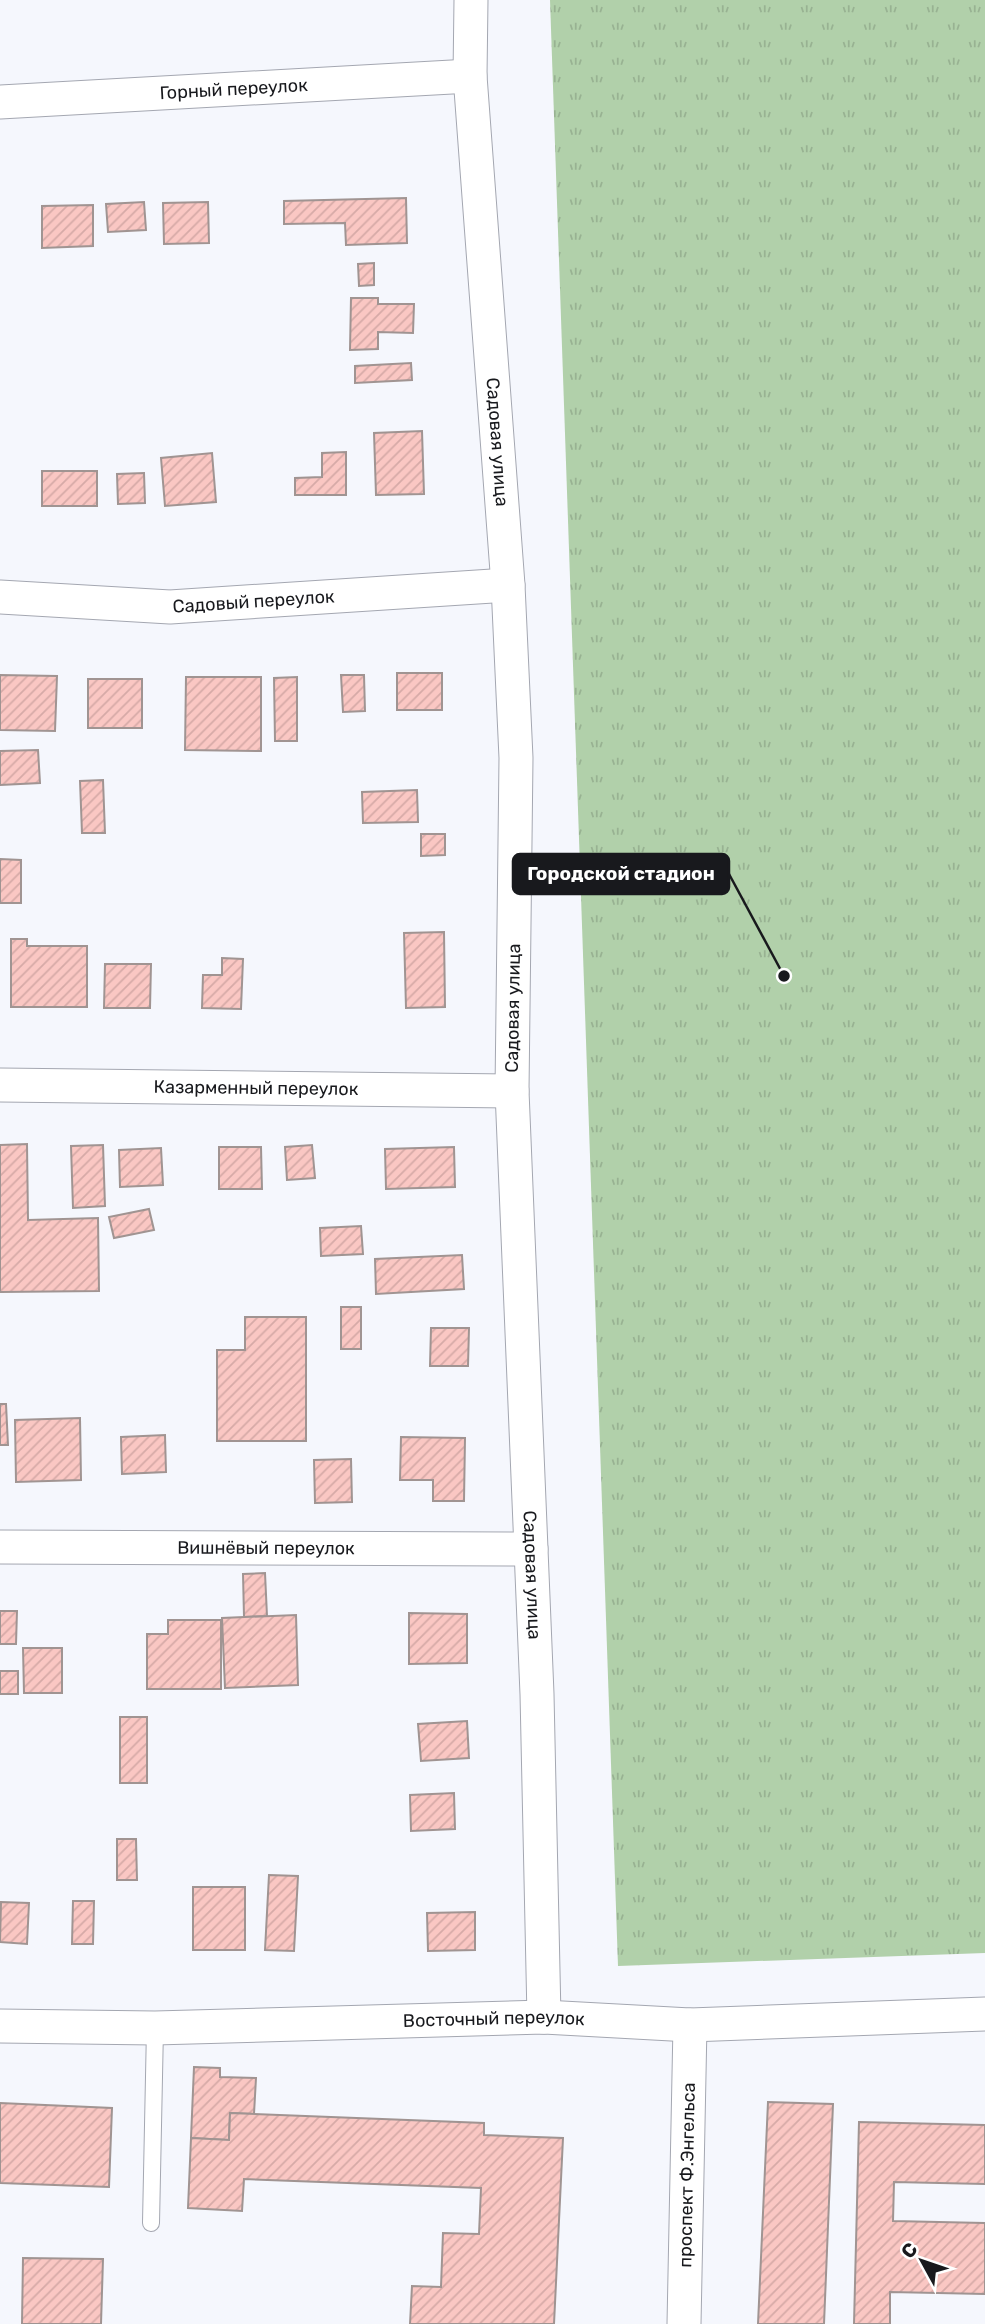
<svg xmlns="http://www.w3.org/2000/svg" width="985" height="2324" font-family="Rubik,sans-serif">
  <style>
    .park { fill: url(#park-tufts) }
    .building { fill: url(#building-hatch); stroke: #a09492; stroke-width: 2 }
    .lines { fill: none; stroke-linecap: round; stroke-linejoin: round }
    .service-casing { stroke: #a4a7b1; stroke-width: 18 }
    .minor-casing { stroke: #a4a7b1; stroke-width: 35 }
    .service { stroke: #fff; stroke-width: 16 }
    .minor { stroke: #fff; stroke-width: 33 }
    .labels { text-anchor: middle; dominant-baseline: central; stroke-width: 6; stroke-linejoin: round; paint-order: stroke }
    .street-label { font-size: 18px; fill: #18191d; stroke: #fff }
    .leader { fill: none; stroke: #18191d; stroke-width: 2.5 }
    .callout-dot { fill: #18191d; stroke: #fff; stroke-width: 2.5 }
    .callout { fill: #18191d; stroke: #18191d; stroke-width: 2.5 }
    .callout-label { font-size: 19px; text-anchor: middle; font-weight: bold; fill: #fff }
  </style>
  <defs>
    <pattern id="park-tufts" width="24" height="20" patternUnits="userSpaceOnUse" patternTransform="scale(1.75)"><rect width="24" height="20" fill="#b1d0aa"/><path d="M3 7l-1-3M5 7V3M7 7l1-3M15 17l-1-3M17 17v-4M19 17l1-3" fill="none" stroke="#98b292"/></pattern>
    <pattern id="building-hatch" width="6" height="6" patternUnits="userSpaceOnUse" patternTransform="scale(1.75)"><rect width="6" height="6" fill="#fac7c3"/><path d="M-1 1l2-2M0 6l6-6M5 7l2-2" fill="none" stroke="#d6aaa7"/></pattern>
  </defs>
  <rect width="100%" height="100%" fill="#f5f7fd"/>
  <polygon class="park" points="550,0 985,0 985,1953 618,1966"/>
  <g class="building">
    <polygon points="406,198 407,243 346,245 345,223 284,224 284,201"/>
    <polygon points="144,202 146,230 108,232 106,204"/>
    <polygon points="208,202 209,243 164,244 163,203"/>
    <polygon points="93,205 93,246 42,248 42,206"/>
    <polygon points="374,263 374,285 359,286 358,264"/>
    <polygon points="351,298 378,298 378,304 414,304 413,333 378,332 378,349 350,350"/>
    <polygon points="411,363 412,380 355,383 355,366"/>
    <polygon points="422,431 424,494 376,495 374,433"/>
    <polygon points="346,452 346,495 295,495 295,478 322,477 322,453"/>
    <polygon points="212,453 216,502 165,506 161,458"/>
    <rect x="42" y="471" width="55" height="35"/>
    <polygon points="144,473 145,503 118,504 117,474"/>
    <rect x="397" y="673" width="45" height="37"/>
    <polygon points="0,675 57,676 55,731 0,730"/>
    <polygon points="341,675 364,675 365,711 343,712"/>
    <polygon points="186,677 261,677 261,751 185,750"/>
    <polygon points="297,677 297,741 275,741 274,678"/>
    <rect x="88" y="679" width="54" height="49"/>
    <polygon points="38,750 40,783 0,785 0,751"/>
    <polygon points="103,780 105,833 82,833 80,781"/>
    <polygon points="417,790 418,822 363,823 362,792"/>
    <polygon points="421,834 445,834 445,855 421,856"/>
    <polygon points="0,859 21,860 21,903 0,903"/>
    <polygon points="444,932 445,1007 406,1008 404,933"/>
    <polygon points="11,939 27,939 27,946 87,946 87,1007 11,1007"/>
    <polygon points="222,958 243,959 241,1009 202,1008 203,975 222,975"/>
    <polygon points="105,964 151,964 150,1008 104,1008"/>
    <polygon points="27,1144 28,1220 98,1218 99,1291 0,1292 0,1145"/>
    <polygon points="103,1145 105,1206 73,1208 71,1146"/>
    <polygon points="312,1145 315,1178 287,1180 285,1147"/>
    <polygon points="219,1147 261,1147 262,1189 219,1189"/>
    <polygon points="454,1147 455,1187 386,1189 385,1149"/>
    <polygon points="161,1148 163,1185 120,1187 119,1150"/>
    <polygon points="149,1209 154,1230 114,1238 109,1217"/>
    <polygon points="361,1226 363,1254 321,1256 320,1228"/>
    <polygon points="462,1255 464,1289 376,1294 375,1259"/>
    <rect x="341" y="1307" width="20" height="42"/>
    <polygon points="245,1317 306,1317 306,1441 217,1441 217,1350 245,1350"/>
    <polygon points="431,1328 469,1328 468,1366 430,1366"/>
    <polygon points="0,1404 6,1404 8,1445 0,1445"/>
    <polygon points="80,1418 81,1480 16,1482 15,1420"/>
    <polygon points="165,1435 166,1472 122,1474 121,1437"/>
    <polygon points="401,1437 465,1438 464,1501 433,1501 433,1480 400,1480"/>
    <polygon points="351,1459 352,1502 315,1503 314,1460"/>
    <polygon points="265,1573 267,1616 244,1617 243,1574"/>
    <polygon points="0,1611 17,1611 16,1644 0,1644"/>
    <polygon points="409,1613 467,1614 467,1663 409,1664"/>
    <polygon points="296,1615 298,1685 225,1688 222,1618"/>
    <polygon points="168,1620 221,1620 221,1689 147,1689 147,1634 168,1634"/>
    <polygon points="23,1648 62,1648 62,1693 24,1693"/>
    <rect x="0" y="1671" width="18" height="23"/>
    <rect x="120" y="1717" width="27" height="66"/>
    <polygon points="467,1721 469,1758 421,1761 418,1724"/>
    <polygon points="454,1793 455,1829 411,1831 410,1795"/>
    <polygon points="117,1839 136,1839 137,1880 117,1880"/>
    <polygon points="269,1875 298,1876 294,1951 265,1950"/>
    <rect x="193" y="1887" width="52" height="63"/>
    <polygon points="73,1901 94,1901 93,1944 72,1944"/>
    <polygon points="1,1902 29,1903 27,1944 0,1942"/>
    <polygon points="475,1912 475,1950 428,1951 427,1913"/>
    <polygon points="194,2067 220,2068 220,2077 256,2078 254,2114 230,2113 229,2140 191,2138"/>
    <polygon points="768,2102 833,2104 824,2324 758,2324"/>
    <polygon points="0,2103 112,2108 109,2187 0,2183"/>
    <polygon points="230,2113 484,2123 484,2135 563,2138 554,2324 410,2324 412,2286 441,2287 443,2233 479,2234 481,2188 244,2179 242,2211 188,2208 191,2138 229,2140"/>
    <polygon points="859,2122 985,2125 985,2184 894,2182 893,2221 985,2223 985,2294 890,2292 890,2324 854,2324"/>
    <polygon points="23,2258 103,2259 101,2324 22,2324"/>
  </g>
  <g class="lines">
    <defs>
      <polyline id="service" points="151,2223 155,2028"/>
      <g id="minor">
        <path id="s1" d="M 471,0 L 470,76 L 508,585 L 516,758 L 512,1091 L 537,1694 L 544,2017"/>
        <path id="s2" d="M 0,102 L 470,76"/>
        <path id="s3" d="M 0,597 L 170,607 L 508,585"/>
        <path id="s4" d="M 0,1085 L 512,1091"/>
        <path id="s5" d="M 0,1547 L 531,1549"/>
        <path id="s6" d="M 0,2026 L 155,2028 L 544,2017 L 690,2025 L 985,2014"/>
        <path id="s7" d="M 684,2324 L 690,2025"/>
      </g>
    </defs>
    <use href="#service" class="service-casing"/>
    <use href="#minor" class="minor-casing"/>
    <use href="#service" class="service"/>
    <use href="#minor" class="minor"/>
  </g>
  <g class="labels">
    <g class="street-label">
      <text stroke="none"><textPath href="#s2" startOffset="234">Горный переулок</textPath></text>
      <text stroke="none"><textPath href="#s1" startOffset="443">Садовая улица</textPath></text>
      <text stroke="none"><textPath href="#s3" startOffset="254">Садовый переулок</textPath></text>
      <text transform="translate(513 1008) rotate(-89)">Садовая улица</text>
      <text stroke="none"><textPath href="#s4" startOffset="256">Казарменный переулок</textPath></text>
      <text stroke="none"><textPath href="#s5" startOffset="266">Вишнёвый переулок</textPath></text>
      <text stroke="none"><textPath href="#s1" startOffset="1577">Садовая улица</textPath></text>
      <text stroke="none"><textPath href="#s6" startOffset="494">Восточный переулок</textPath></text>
      <text stroke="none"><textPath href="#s7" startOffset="149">проспект Ф.Энгельса</textPath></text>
    </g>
  </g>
  <path class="leader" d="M784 976L729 874"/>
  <circle class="callout-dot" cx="784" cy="976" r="7"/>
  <rect class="callout" x="513" y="854" width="216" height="40" rx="7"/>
  <g class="callout-label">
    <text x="621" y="880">Городской стадион</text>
  </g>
  <g transform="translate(922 2261) rotate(310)" stroke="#ffffff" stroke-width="5" paint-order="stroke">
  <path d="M0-5L12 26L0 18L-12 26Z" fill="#18191d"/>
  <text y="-10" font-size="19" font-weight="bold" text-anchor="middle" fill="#18191d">С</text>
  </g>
</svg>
